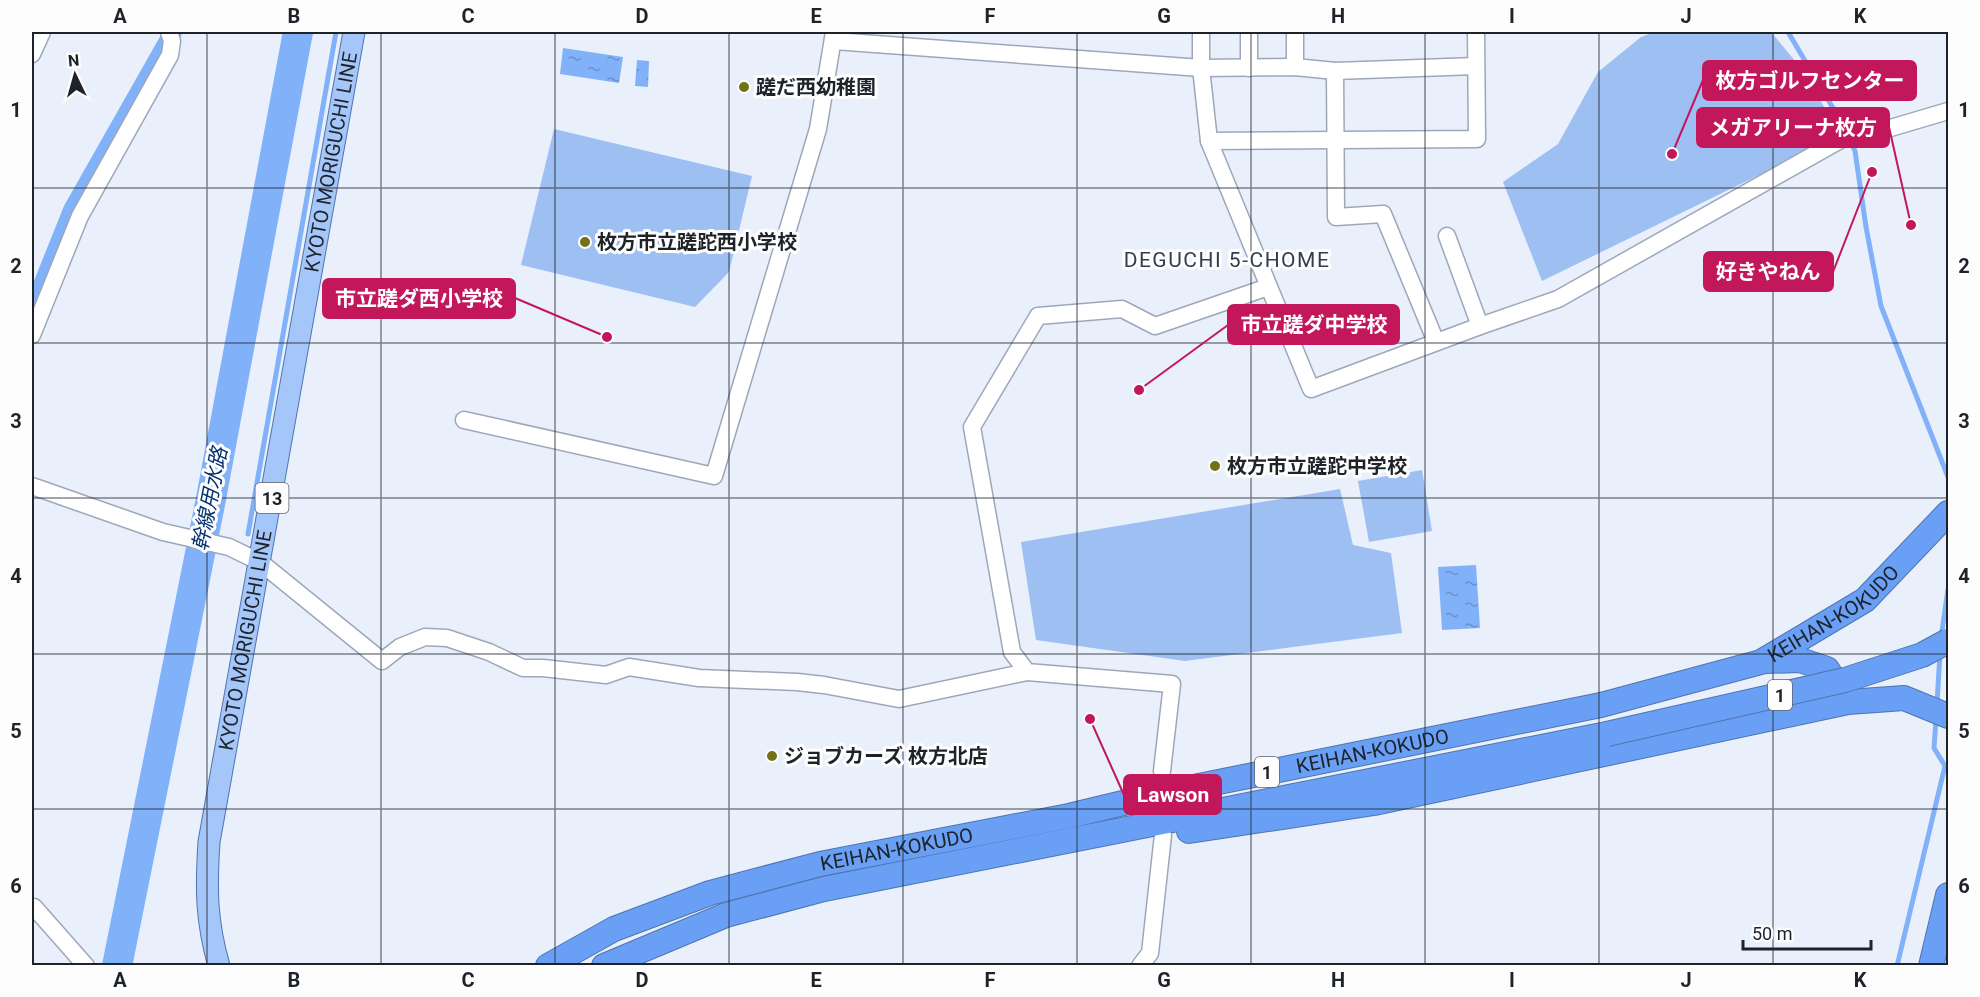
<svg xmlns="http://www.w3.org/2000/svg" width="1980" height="997" font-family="Roboto,'Noto Sans JP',sans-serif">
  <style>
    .pitch { fill: #9dbff2 }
    .water { fill: url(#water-ripples) }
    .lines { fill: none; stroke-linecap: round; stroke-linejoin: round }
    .stream { stroke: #81b1f9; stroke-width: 5 }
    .canal { stroke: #81b1f9; stroke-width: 18 }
    .river { stroke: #81b1f9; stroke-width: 30 }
    .minor-casing { stroke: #9ca8ba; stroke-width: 19 }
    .major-casing { stroke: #4f74ae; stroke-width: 23 }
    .highway-casing { stroke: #4f74ae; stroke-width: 26 }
    .minor { stroke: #fff; stroke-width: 16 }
    .major { stroke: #a5c6f9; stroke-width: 21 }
    .highway { stroke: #69a0f5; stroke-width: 24 }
    .highway-bridge-casing { stroke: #4f74ae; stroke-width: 26; stroke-linecap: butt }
    .highway-bridge { stroke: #69a0f5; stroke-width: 24 }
    .grid { fill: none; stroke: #1e232a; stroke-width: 1.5; stroke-opacity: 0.55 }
    .poi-dot { fill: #737115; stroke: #fdfdfd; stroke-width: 2 }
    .labels { text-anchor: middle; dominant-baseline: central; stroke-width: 6; stroke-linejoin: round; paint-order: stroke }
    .shield { fill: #fdfdfd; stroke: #616469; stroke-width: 1.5 }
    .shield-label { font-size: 18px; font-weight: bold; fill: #1e232a }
    .poi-label { font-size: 20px; font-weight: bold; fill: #1e232a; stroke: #fdfdfd; text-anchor: start }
    .street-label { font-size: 20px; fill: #1e232a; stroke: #fdfdfd }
    .neighbourhood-label { font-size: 21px; letter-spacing: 1.5px; fill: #333d4c; stroke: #fdfdfd }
    .water-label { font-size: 21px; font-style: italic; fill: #053270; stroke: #fdfdfd }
    .leader { fill: none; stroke: #c2185b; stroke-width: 2 }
    .callout-dot { fill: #c2185b; stroke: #fdfdfd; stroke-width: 2 }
    .callout { fill: #c2185b; stroke: #c2185b; stroke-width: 2 }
    .callout-label { font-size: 21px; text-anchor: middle; font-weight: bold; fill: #fff }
    .neatline { fill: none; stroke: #1e232a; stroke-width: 2 }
    .grid-label { font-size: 20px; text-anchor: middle; font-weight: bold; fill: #1e232a }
  </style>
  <defs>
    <pattern id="water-ripples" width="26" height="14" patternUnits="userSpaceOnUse" patternTransform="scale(1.5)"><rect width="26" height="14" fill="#81b1f9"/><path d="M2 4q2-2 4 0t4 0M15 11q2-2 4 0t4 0" fill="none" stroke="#6990ca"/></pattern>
  </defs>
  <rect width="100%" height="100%" fill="#e9f0fb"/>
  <g class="pitch">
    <polygon points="1654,32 1771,32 1801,68 1841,135 1542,281 1503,182 1558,144 1598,72 1641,37"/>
    <polygon points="554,129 752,176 729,272 695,307 521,265"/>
    <polygon points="1422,470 1432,531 1369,542 1358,481"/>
    <polygon points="1340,489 1353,545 1391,553 1402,633 1185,661 1036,640 1021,542"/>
  </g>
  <g class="water">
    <polygon points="563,48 623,57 619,83 560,74"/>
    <polygon points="637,60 649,61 648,87 635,86"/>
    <polygon points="1476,565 1480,628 1442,630 1438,567"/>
  </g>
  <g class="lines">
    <g class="stream">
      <polyline points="1788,32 1843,125 1855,151 1866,227 1881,306 1948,477"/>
      <polyline points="248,534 336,32"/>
      <polyline points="1941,638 1948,589"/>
      <polyline points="1937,704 1940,653"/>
      <polyline points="1897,966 1945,766 1934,748 1936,719"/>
    </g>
    <polyline class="canal" points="32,310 72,210 173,32"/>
    <polyline class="river" points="117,966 210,504 298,32"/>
    <defs>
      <g id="minor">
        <polyline points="1201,32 1201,68 1209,141 1311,389 1480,326 1558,299 1842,139 1860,137 1948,111"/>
        <polyline points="1249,32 1249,68"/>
        <polyline points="1295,32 1295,67"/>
        <polyline points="834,41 1201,68 1295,67 1335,71 1476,66"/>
        <polyline points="32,54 42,32"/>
        <polyline points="1335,71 1336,217 1383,214 1436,342"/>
        <polyline points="1209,141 1477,139 1476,32"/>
        <polyline points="1447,236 1480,326"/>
        <polyline points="32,335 80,216 170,55 172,41 169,32"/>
        <polyline points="464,420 714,476 818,129 834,32"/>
        <polyline points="32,486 163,532 229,547 260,562 382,661 400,647 425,637 447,638 489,652 523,668 543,668 606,675 629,667 699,678 797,682 824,685 899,699 1027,672"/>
        <polyline points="1162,771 1172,684 1027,672 1012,652 972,427 1038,316 1122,309 1155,326 1268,287"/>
        <polyline points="32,907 34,907 86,966"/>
        <polyline points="1140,966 1150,953 1163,835"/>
      </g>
      <g id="major">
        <path id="s1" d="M 219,966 C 206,920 206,889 209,842 L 354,32"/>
      </g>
      <g id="highway">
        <polyline points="1766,661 1800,660 1827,669 1845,698"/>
        <polyline points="1189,831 1374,803 1848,702 1904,698 1948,716"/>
        <path id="s2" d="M 548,966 L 614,929 L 710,893 L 820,864 L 1069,816 L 1169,792 L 1601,705 L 1761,662 L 1865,600 L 1948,513"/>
        <polyline points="604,966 726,915 824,889 1607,734"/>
        <polyline points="1931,966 1948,895"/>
      </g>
    </defs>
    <use href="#minor" class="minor-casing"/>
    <use href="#major" class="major-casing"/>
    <use href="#highway" class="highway-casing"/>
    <use href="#minor" class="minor"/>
    <use href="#major" class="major"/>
    <use href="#highway" class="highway"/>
    <defs>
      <polyline id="highway-bridge" points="1607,734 1845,680 1922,655 1948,641"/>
    </defs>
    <use href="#highway-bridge" class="highway-bridge-casing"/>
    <use href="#highway-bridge" class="highway-bridge"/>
  </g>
  <path class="grid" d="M 207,32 L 207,966M 381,32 L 381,966M 555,32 L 555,966M 729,32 L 729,966M 903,32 L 903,966M 1077,32 L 1077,966M 1251,32 L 1251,966M 1425,32 L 1425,966M 1599,32 L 1599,966M 1773,32 L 1773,966M 32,188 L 1948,188M 32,343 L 1948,343M 32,498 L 1948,498M 32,654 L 1948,654M 32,809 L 1948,809"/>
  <g class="poi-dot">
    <circle cx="744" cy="87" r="6"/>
    <circle cx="585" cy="242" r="6"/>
    <circle cx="1215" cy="466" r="6"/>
    <circle cx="772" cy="756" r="6"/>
  </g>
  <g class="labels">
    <g class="shield">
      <rect x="255.5" y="483" width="33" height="30" rx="4.5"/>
      <rect x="1768" y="680" width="24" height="30" rx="4.5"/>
      <rect x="1255" y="757" width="24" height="30" rx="4.5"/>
    </g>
    <g class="shield-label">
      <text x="272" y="498">13</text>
      <text x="1780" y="695">1</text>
      <text x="1267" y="772">1</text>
    </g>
    <g class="poi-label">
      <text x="756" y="87">蹉だ西幼稚園</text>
      <text x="597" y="242">枚方市立蹉跎西小学校</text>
      <text x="1227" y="466">枚方市立蹉跎中学校</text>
      <text x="784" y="756">ジョブカーズ 枚方北店</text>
    </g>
    <g class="street-label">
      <text stroke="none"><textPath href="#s1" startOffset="816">KYOTO MORIGUCHI LINE</textPath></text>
      <text stroke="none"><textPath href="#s2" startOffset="1342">KEIHAN-KOKUDO</textPath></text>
      <text stroke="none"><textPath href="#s1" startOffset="330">KYOTO MORIGUCHI LINE</textPath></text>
      <text stroke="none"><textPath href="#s2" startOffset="856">KEIHAN-KOKUDO</textPath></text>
      <text stroke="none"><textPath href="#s2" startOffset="370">KEIHAN-KOKUDO</textPath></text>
    </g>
    <g class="neighbourhood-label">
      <text x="1227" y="260">DEGUCHI 5-CHOME</text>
    </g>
    <g class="water-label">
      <text transform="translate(210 499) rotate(-79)">幹線用水路</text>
    </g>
  </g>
  <path class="leader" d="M1672 154L1703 80M1911 225L1889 127M1872 172L1833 272M607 337L515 298M1139 390L1228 325M1090 719L1124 795"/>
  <g class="callout-dot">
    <circle cx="1672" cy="154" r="6"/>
    <circle cx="1911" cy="225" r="6"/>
    <circle cx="1872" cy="172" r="6"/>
    <circle cx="607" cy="337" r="6"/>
    <circle cx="1139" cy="390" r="6"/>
    <circle cx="1090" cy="719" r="6"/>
  </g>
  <g class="callout">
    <rect x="1703" y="61" width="213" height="39" rx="6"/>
    <rect x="1697" y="108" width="192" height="39" rx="6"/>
    <rect x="1704" y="252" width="129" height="39" rx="6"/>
    <rect x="323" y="279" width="192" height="39" rx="6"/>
    <rect x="1228" y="305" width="171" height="39" rx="6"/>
    <rect x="1124" y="775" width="97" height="39" rx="6"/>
  </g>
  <g class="callout-label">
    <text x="1810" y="88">枚方ゴルフセンター</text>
    <text x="1793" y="135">メガアリーナ枚方</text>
    <text x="1768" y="279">好きやねん</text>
    <text x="419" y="306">市立蹉ダ西小学校</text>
    <text x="1314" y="332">市立蹉ダ中学校</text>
    <text x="1173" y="802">Lawson</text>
  </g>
  <rect width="1980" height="997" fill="none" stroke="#fdfdfd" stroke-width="66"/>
  <g transform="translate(75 75) rotate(355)" stroke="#fdfdfd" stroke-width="4.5" paint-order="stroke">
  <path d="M0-4.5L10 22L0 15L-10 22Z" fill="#1e232a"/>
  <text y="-9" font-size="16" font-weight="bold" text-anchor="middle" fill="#1e232a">N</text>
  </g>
  <path d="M1743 940v9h128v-9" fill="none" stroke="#1e232a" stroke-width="3"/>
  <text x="1752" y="940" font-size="18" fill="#1e232a" stroke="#fdfdfd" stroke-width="4.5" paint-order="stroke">50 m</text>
  <rect x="33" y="33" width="1914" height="931" class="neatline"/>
  <g class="grid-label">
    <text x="120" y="23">A</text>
    <text x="294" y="23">B</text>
    <text x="468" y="23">C</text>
    <text x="642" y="23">D</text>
    <text x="816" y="23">E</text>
    <text x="990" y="23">F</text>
    <text x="1164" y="23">G</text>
    <text x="1338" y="23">H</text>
    <text x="1512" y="23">I</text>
    <text x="1686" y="23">J</text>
    <text x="1860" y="23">K</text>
    <text x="16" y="117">1</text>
    <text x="1964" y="117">1</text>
    <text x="16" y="273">2</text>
    <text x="1964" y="273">2</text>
    <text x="16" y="428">3</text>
    <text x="1964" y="428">3</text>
    <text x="16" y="583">4</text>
    <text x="1964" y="583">4</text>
    <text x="16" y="738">5</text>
    <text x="1964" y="738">5</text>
    <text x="16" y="893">6</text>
    <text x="1964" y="893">6</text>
    <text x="120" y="987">A</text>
    <text x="294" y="987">B</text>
    <text x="468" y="987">C</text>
    <text x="642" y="987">D</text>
    <text x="816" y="987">E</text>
    <text x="990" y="987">F</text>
    <text x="1164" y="987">G</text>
    <text x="1338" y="987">H</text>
    <text x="1512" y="987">I</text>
    <text x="1686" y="987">J</text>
    <text x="1860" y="987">K</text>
  </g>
</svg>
